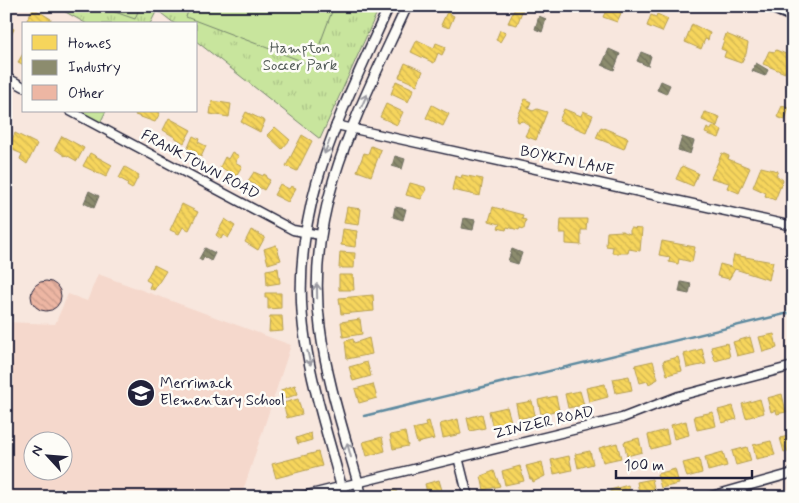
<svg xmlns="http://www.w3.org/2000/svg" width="799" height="503" font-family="Mynerve,sans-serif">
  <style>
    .built { fill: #f5d8cc; fill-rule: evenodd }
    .grass { fill: url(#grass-tufts); stroke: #75846c }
    .pitch { fill: #c8e59d; stroke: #75846c }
    .homes { fill: url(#homes-back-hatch); stroke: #b69f52 }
    .industry { fill: url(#industry-back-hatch); stroke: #6c6c5f }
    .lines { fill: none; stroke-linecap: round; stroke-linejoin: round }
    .stream { stroke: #5c899f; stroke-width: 2.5 }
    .building { fill: url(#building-back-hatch); stroke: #22223b }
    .minor-casing { stroke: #22223b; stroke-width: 11 }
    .tertiary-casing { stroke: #22223b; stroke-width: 12 }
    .secondary-casing { stroke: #22223b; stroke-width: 14 }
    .minor { stroke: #fdfcf7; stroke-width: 8 }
    .tertiary { stroke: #fdfcf7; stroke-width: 9 }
    .secondary { stroke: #fdfcf7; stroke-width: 10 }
    .oneway { stroke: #9a9aa2 }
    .labels { text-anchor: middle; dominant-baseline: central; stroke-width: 5; stroke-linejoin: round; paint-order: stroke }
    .park-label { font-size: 15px; fill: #545c58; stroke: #fdfcf7 }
    .street-label { font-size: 15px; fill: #22223b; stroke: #fdfcf7 }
    .poi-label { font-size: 15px; fill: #22223b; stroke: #fdfcf7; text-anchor: start }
  </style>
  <defs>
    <pattern id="grass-tufts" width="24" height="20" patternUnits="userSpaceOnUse" patternTransform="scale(1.25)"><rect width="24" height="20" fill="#c8e59d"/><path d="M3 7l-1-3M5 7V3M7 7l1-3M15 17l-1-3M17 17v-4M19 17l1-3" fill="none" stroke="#acc488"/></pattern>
    <pattern id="homes-back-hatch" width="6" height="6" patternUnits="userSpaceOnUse" patternTransform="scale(1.25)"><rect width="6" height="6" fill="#f6d55c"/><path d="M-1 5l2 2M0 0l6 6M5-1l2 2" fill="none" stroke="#d3b751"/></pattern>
    <pattern id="industry-back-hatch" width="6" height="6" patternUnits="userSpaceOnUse" patternTransform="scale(1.25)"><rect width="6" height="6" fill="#8c8c6e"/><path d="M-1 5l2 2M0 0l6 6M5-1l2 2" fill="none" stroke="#72725c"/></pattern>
    <pattern id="building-back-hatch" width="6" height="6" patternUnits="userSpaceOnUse" patternTransform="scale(1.25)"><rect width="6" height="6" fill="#edb6a3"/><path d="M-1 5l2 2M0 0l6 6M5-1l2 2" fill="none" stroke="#cb9c8d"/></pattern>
  </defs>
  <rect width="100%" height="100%" fill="#f8e7de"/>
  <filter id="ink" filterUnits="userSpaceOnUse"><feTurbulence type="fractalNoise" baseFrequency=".02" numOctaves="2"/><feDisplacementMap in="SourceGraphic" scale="10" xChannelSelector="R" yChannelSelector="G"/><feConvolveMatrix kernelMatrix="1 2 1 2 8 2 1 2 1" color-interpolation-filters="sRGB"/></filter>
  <g filter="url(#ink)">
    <path class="built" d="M 98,274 L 291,345 L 241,497 L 6,497 L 6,322 L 55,324 L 68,294 L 87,301 ZM 32,440 L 62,440 L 62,470 L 32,470 Z"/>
    <g class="grass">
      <polygon points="55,6 380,6 320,139 196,41 196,24 175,24 157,10 150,24 87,24"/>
      <polygon points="78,111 106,111 100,123"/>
    </g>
    <g class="pitch">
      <polygon points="98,6 140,6 135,19"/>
      <polygon points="190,6 334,6 312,65 186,17"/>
    </g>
    <g class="homes">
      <polygon points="516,6 524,6 517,25 508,23"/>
      <polygon points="608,6 622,11 617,22 603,17"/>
      <polygon points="33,8 51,19 49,24 26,22"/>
      <polygon points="447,12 454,16 449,28 441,25"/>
      <polygon points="657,14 668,19 662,32 647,26 651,15 656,17"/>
      <polygon points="692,24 710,33 708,40 705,39 701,49 685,42"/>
      <polygon points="6,25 14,29 6,46"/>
      <polygon points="500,30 506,32 500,42 496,40"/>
      <polygon points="726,34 748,43 746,54 741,63 724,57 726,51 721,49"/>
      <polygon points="417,40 434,48 436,43 446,47 442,55 438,53 434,63 411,52"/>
      <polygon points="776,50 786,54 785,58 790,60 785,73 763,64 769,51 775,52"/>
      <polygon points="24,52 24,65 18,62"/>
      <polygon points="405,63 423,71 417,85 399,77"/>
      <polygon points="396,81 414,89 408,102 391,94"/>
      <polygon points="525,99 531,102 528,109 533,111 537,109 547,112 536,140 525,136 530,126 523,121 518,122 517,119"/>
      <polygon points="212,101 231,104 229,117 210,114"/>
      <polygon points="386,104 403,112 397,125 380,117"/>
      <polygon points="432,105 449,114 443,126 426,118"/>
      <polygon points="782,106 789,108 785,120 777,117"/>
      <polygon points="564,109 581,116 583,111 593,115 586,132 559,121"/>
      <polygon points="137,111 158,111 160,113 155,122 135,115"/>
      <polygon points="246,112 265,121 260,132 241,122"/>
      <polygon points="705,112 720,117 717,126 702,120"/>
      <polygon points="169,118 191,130 184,143 163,130"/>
      <polygon points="713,126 722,130 719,138 705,133 707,128 711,130"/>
      <polygon points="275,127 290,140 282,149 267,135"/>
      <polygon points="601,127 628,138 624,149 596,138"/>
      <polygon points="15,133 37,144 27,164 20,159 22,154 8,148"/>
      <polygon points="302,135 312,141 297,171 286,166"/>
      <polygon points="62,136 84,148 77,161 66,155 65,156 55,149"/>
      <polygon points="193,136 199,139 198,142 206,146 201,157 187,150"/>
      <polygon points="371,146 381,150 371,176 357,171 364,153 368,154"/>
      <polygon points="232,152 239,156 235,162 242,166 236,176 220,167 225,157 228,159"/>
      <polygon points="90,153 112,165 106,177 83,166"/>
      <polygon points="722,153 729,156 728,159 750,168 739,193 727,188 729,183 711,178"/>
      <polygon points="682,166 698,173 693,186 676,179"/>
      <polygon points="125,167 139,175 132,189 127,186 128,183 119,178"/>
      <polygon points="761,167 778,171 776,175 783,180 775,200 765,196 766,193 753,187"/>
      <polygon points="254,172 263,176 264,174 267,176 266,178 270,180 264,190 248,181"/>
      <polygon points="462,175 483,179 480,196 452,190 455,176 461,178"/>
      <polygon points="410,183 425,187 426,191 421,199 406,195"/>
      <polygon points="280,184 289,189 291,186 296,188 288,202 274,195"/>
      <polygon points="182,204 198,212 189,230 183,227 179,234 170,230"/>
      <polygon points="347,207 361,209 359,225 344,223"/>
      <polygon points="493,207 523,215 522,219 526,220 524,229 520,228 519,230 507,227 506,230 498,228 500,224 489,221"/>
      <polygon points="225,219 235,226 228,238 223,235 221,239 216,235"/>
      <polygon points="561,219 587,219 586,230 581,230 581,245 566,244 566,233 560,233"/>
      <polygon points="630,228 642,229 640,251 629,249 628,253 612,253 613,247 606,246 607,232 622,231 630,234"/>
      <polygon points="343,229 357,231 355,247 341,245"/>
      <polygon points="251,230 265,237 258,250 245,242"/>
      <polygon points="662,241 695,247 692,262 679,259 678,264 669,262 670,257 659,255"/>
      <polygon points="276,245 281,260 268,264 264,249"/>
      <polygon points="340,252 355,253 354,268 339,268"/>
      <polygon points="793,253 793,277 789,276"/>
      <polygon points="734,255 773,262 769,280 735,269 729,279 717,276 720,264 731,267"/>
      <polygon points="154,265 166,271 154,290 149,288 151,283 146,280"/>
      <polygon points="278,268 280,283 267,285 266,270"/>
      <polygon points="339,275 353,275 354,290 339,290"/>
      <polygon points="265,293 281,293 281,308 268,309 268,298 265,298"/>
      <polygon points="373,295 374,311 341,314 339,298"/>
      <polygon points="270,316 282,316 283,331 269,332"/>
      <polygon points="360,319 362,334 343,337 341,322"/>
      <polygon points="774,334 777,348 763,352 759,337"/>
      <polygon points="750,337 754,352 737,356 733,342"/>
      <polygon points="369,338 372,354 347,359 345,341 353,339 354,343"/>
      <polygon points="727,343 730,357 715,361 711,347"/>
      <polygon points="702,349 706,364 687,368 684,354"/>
      <polygon points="678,357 682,371 667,375 663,361"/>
      <polygon points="653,361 658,379 649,384 648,381 640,383 635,365"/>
      <polygon points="367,362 371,376 353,381 349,367"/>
      <polygon points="629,376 632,390 616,393 613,379"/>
      <polygon points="373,384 377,398 359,403 355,389"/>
      <polygon points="605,384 608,397 589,402 586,388"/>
      <polygon points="295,385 298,394 284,399 281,390"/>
      <polygon points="580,391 584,405 568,408 565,394"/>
      <polygon points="782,394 786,412 777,414 776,410 771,412 767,398"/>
      <polygon points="556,396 559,410 541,414 538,400"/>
      <polygon points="298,399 302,414 287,418 283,403"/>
      <polygon points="760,399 764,413 746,418 742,404"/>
      <polygon points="532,401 535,415 519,419 516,404"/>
      <polygon points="733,406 737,419 722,423 718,410"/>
      <polygon points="507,407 511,421 492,425 489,411"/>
      <polygon points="713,412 716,426 697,430 694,416"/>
      <polygon points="482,414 485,428 470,431 467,418"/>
      <polygon points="458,419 461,434 443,438 440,424"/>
      <polygon points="429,421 434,439 417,443 413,429 426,426 425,422"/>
      <polygon points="686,421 689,435 674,439 671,425"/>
      <polygon points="666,430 669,444 651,449 648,435"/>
      <polygon points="791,430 793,430 793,450 784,452 780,438 792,435"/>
      <polygon points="405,432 408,446 393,449 390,435"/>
      <polygon points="311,433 312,440 298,444 296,438"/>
      <polygon points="382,437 385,451 367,456 363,442"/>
      <polygon points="639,438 642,452 627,456 624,442"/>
      <polygon points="771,441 775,455 756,459 753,445"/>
      <polygon points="617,443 621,458 603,462 599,448"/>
      <polygon points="747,447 751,461 736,465 732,451"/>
      <polygon points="590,451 593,464 578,468 575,454"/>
      <polygon points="318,452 322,466 276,478 272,464"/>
      <polygon points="723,452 727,466 708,471 705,457"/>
      <polygon points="569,456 572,470 554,474 551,460"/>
      <polygon points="699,459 702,473 687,477 683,463"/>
      <polygon points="542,462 545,476 533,482 532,479 530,479 526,466"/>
      <polygon points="520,466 524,481 505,485 502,471"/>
      <polygon points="675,469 679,484 661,488 657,474"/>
      <polygon points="494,471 500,486 484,490 481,476"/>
      <polygon points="652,479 655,493 640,497 637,482"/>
      <polygon points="439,480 444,497 428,497 425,484"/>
      <polygon points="628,485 631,497 611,497 610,490"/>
      <polygon points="396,490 398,497 383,497 382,494"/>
      <polygon points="604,492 605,497 589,497 589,495"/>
    </g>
    <g class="industry">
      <polygon points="539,16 546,19 542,32 535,29"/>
      <polygon points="609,49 620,54 614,70 602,65"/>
      <polygon points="641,52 651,56 648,66 637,61"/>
      <polygon points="756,63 768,70 765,76 752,71"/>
      <polygon points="661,81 670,85 666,94 657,90"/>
      <polygon points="682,137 694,141 690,154 678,150"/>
      <polygon points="395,156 405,159 402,169 392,166"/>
      <polygon points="89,191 99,196 94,208 84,203"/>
      <polygon points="395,207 406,209 403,220 393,217"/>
      <polygon points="464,218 475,220 473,230 462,228"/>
      <polygon points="205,248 215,253 211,261 204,257 202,261 199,259"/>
      <polygon points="512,249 522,253 518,264 508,261"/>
      <polygon points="681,282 691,284 689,294 679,292"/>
      <polygon points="493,492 495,497 485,497 484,494"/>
    </g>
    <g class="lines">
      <polyline class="stream" points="364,416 793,312"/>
    </g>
    <circle class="building" cx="46" cy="296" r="15"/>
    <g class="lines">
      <defs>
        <g id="minor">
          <polyline points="6,77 24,87"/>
          <polyline points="70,111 293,230 320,235"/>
          <polyline points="336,125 793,226"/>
          <polyline points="458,457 468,497"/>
          <polyline points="299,497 622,418 679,396 793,366"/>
          <polyline points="708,497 793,473"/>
        </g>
        <g id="tertiary">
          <path d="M 344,497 C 331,445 313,392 305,339 C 286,215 340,115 389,6"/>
          <path d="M 362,497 C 347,441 327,384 320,327 C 304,208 359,111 407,6"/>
        </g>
        <polyline id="secondary" points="770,6 793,16"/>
      </defs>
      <use href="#minor" class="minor-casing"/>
      <use href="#tertiary" class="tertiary-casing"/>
      <use href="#secondary" class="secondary-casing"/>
      <use href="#minor" class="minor"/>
      <use href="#tertiary" class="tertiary"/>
      <use href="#secondary" class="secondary"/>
    </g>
    <defs><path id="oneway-shaft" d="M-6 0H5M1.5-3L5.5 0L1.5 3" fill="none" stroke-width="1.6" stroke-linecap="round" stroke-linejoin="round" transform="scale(1.25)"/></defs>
    <g class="oneway">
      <use href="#oneway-shaft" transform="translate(364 101) rotate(-66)"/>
      <use href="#oneway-shaft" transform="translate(327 147) rotate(111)"/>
      <use href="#oneway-shaft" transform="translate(317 291) rotate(-91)"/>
      <use href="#oneway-shaft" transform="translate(309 358) rotate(77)"/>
      <use href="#oneway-shaft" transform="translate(349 450) rotate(-105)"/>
    </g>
  </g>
  <defs>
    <symbol id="school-disc" viewBox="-11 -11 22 22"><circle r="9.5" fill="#22223b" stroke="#fdfcf7"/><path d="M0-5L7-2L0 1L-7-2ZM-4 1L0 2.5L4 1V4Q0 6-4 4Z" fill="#fff"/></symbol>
  </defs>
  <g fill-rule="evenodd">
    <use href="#school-disc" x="125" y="377" width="32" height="32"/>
  </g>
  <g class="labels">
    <g class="park-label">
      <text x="300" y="49">Hampton<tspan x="300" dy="17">Soccer Park</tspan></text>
    </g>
    <g class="street-label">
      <text transform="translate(567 161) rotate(12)">BOYKIN LANE</text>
      <text transform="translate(200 165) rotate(28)">FRANKTOWN ROAD</text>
      <text transform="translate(544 423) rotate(-13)">ZINZER ROAD</text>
    </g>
    <g class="poi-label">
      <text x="160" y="384">Merrimack<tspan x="160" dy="17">Elementary School</tspan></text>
    </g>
  </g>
  <rect width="799" height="503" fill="none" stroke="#fdfcf7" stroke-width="25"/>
  <rect x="12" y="12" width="774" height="478" fill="none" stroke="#22223b" stroke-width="2" filter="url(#ink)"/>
  <rect x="22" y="22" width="175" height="90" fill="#fdfcf7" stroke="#a5a5ac"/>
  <rect x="32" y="35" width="25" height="15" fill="#f6d55c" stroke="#a5a5ac"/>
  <text x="68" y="48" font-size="15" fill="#22223b">Homes</text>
  <rect x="32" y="60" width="25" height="15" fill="#8c8c6e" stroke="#a5a5ac"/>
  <text x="68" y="72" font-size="15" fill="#22223b">Industry</text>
  <rect x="32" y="85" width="25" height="15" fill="#edb6a3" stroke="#a5a5ac"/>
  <text x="68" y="98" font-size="15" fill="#22223b">Other</text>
  <g transform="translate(48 456) rotate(296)"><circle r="24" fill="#fdfcf7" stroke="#a5a5ac"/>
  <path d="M0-4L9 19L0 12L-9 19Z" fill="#22223b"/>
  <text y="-8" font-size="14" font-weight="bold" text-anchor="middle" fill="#22223b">N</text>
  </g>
  <path d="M616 470v8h136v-8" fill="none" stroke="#22223b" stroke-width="2.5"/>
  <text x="624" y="470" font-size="15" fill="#22223b" stroke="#fdfcf7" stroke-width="4" paint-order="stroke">100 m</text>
</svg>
